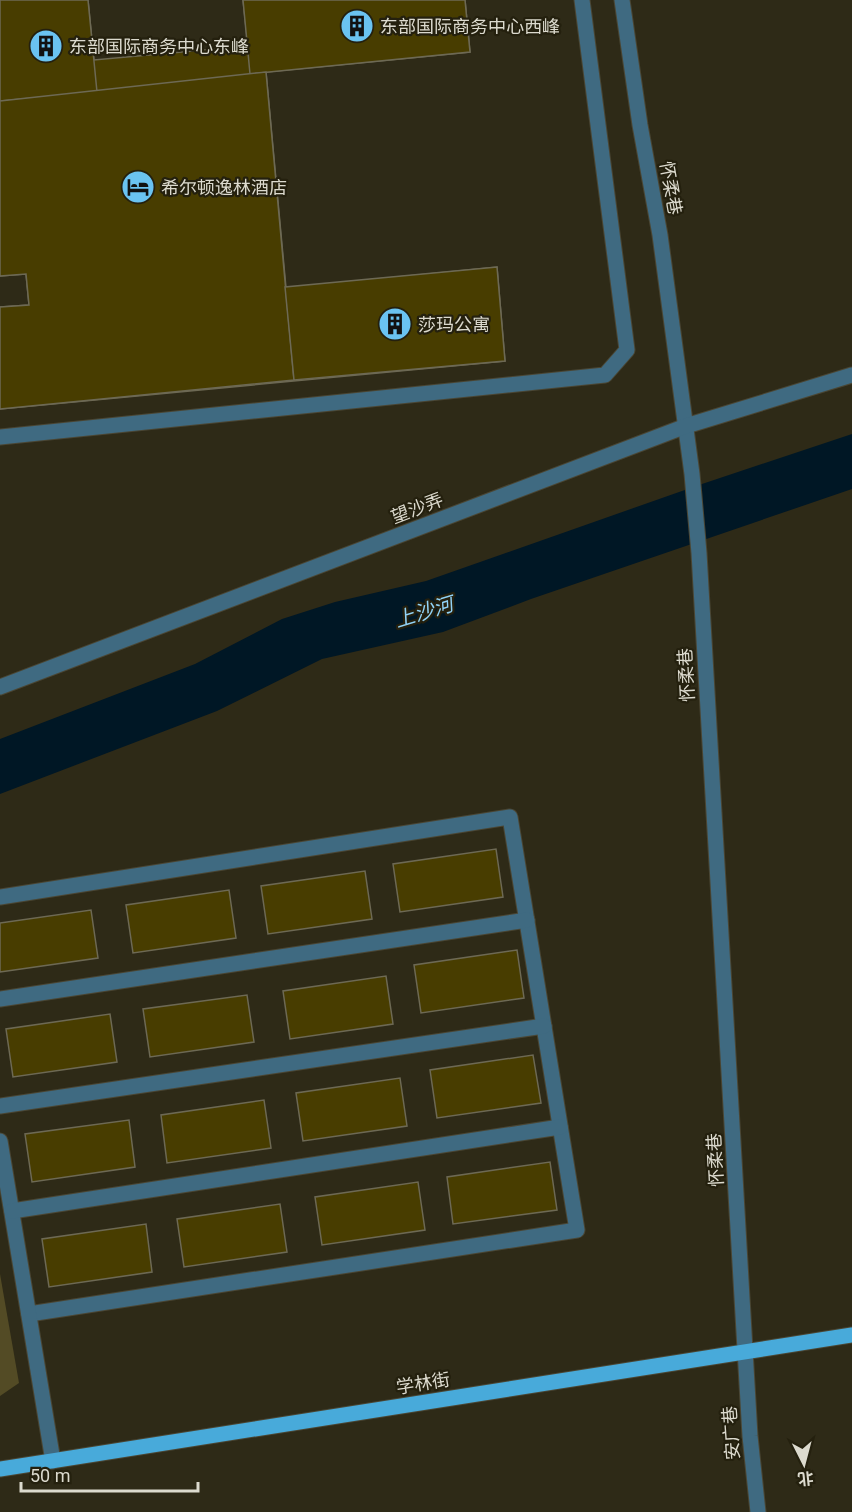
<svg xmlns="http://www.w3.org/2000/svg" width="852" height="1512" font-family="Roboto,'Noto Sans SC',sans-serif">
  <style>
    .green { fill: #534b25 }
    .water { fill: #001725 }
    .building { fill: #483d00; stroke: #6d6954; stroke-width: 1.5 }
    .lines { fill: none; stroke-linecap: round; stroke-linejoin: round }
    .minor-casing { stroke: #4a4634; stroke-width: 17 }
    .major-casing { stroke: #4a4634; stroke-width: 17 }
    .minor { stroke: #3f6a81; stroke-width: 15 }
    .major { stroke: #48aada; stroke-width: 15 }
    .labels { text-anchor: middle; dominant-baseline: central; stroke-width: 4.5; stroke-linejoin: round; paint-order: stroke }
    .poi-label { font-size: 18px; fill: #dcdace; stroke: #24200e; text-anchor: start }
    .street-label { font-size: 18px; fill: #dcdace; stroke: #24200e }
    .water-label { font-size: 20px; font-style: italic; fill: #91d3f7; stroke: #24200e }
  </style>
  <rect width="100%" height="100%" fill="#2e2a17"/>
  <polygon class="green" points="0,1274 19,1383 0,1396"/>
  <polygon class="water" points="852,434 852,489 531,599 443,632 322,659 217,711 0,794 0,739 195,664 282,619 335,602 426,581 699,485"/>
  <g class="building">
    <polygon points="0,0 88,0 94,60 248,46 243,0 465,0 470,52 266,72 286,288 497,267 505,361 0,409 0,307 29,305 26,274 0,276"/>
    <polygon points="0,0 88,0 97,92 0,101"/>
    <polygon points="243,0 465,0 470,52 250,74"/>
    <polygon points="266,72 294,380 0,409 0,307 29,305 26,274 0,276 0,101"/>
    <polygon points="497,267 505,361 294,380 285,287"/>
    <polygon points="496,849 503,897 400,912 393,864"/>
    <polygon points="365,871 372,919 268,934 261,886"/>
    <polygon points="229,890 236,938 133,953 126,905"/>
    <polygon points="91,910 98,958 0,972 0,923"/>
    <polygon points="517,950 524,998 421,1013 414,965"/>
    <polygon points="386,976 393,1024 290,1039 283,991"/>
    <polygon points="247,995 254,1042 150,1057 143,1009"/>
    <polygon points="110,1014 117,1062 13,1077 6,1029"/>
    <polygon points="533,1055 541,1103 437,1118 430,1070"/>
    <polygon points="400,1078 407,1126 303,1141 296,1093"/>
    <polygon points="264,1100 271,1148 167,1163 161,1115"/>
    <polygon points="129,1120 135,1167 32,1182 25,1134"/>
    <polygon points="550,1162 557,1210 453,1224 447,1177"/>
    <polygon points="418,1182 425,1230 322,1245 315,1197"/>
    <polygon points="280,1204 287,1252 184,1267 177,1219"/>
    <polygon points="146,1224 152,1272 49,1287 42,1239"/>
  </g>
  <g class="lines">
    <defs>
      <g id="minor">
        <polyline points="622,0 640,125 660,235 692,474 699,553 750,1436 758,1512"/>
        <polyline points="0,437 605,375 627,350 582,0"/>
        <polyline points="0,687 686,426 852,375"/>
        <polyline points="0,897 510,817 577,1230 29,1314"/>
        <polyline points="0,999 527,920"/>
        <polyline points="0,1106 544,1026"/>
        <polyline points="0,1141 53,1461"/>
        <polyline points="12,1211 560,1127"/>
      </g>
      <polyline id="major" points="0,1469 852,1335"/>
    </defs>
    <use href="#minor" class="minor-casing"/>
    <use href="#major" class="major-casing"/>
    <use href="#minor" class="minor"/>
    <use href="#major" class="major"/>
  </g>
  <defs>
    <symbol id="building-disc" viewBox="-11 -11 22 22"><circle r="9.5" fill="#6ac3f1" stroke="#24200e"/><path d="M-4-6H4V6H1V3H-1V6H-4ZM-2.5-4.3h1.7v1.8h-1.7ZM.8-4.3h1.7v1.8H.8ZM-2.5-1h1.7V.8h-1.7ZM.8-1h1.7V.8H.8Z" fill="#111"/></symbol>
    <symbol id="hotel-disc" viewBox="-11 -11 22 22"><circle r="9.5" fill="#6ac3f1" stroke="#24200e"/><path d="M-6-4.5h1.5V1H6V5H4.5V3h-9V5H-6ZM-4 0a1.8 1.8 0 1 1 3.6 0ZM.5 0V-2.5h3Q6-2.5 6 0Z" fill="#111"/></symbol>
  </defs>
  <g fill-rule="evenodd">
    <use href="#building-disc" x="338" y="7" width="38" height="38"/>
    <use href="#building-disc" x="27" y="27" width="38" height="38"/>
    <use href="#hotel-disc" x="119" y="168" width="38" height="38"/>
    <use href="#building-disc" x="376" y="305" width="38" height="38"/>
  </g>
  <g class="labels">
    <g class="poi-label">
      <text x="380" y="26">东部国际商务中心西峰</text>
      <text x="69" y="46">东部国际商务中心东峰</text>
      <text x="161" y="187">希尔顿逸林酒店</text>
      <text x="418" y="324">莎玛公寓</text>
    </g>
    <g class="street-label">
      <text transform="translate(671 188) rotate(80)">怀柔巷</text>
      <text transform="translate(417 508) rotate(-21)">望沙弄</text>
      <text transform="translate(686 675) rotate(-93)">怀柔巷</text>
      <text transform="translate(715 1160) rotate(-93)">怀柔巷</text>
      <text transform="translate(423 1383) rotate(-9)">学林街</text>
      <text transform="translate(731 1433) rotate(-94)">安广巷</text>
    </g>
    <g class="water-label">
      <text transform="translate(424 612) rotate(-17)">上沙河</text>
    </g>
  </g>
  <g transform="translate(804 1464) rotate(174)" stroke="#24200e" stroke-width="4.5" paint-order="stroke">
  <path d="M0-4.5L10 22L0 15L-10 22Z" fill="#dcdace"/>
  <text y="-9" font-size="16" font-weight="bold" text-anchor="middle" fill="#dcdace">北</text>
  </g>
  <path d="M21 1482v9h177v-9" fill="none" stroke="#dcdace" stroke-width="3"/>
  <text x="30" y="1482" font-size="18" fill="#dcdace" stroke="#24200e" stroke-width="4.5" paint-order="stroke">50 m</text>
</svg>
